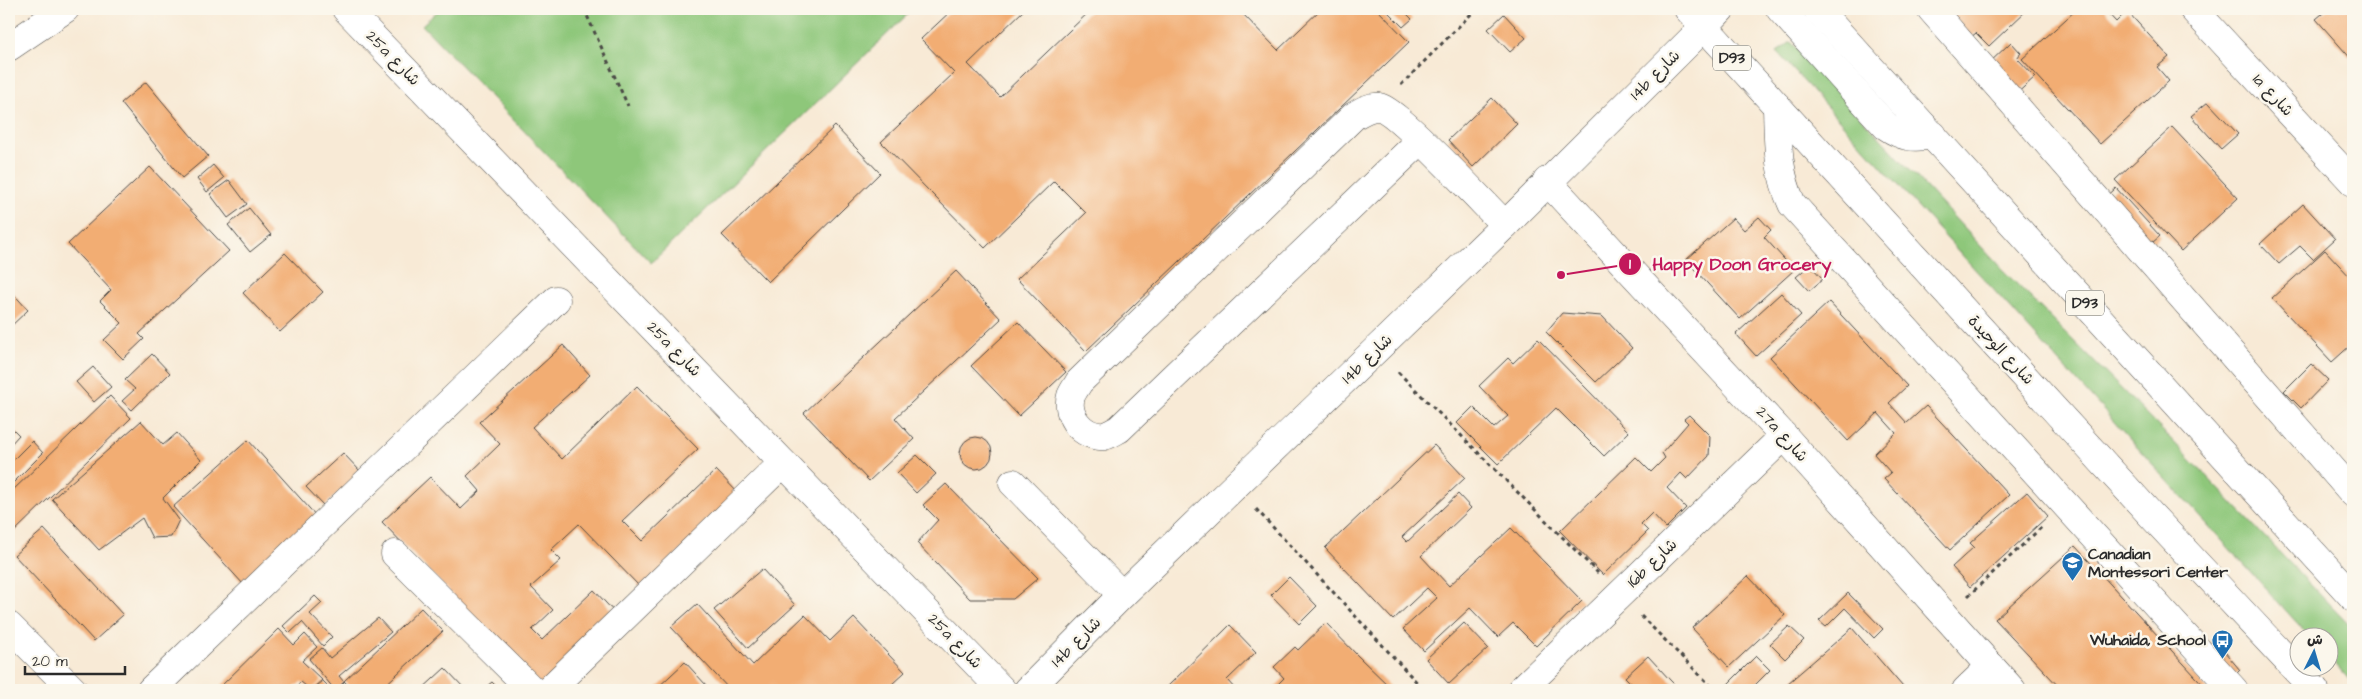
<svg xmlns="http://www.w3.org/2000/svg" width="2362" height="699" font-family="'Architects Daughter','Playpen Sans Arabic',sans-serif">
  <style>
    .green { fill: #8ec77a; stroke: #5c7952 }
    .building { fill: #f2ad73 }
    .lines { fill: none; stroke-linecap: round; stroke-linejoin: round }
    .minor-casing { stroke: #4a4845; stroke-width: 29 }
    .major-casing { stroke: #4a4845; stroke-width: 29 }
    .path { stroke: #4a4845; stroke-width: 3; stroke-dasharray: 4 4; stroke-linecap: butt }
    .minor { stroke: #fff; stroke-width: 28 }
    .major { stroke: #fff; stroke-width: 28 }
    .labels { text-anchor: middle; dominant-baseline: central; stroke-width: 5; stroke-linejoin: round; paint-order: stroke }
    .shield { fill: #fbf7ec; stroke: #696865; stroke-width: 1 }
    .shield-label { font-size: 15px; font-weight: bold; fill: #2b2b2b }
    .street-label { font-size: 16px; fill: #2b2b2b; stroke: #fbf7ec }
    .poi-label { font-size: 16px; font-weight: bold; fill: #2b2b2b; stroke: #fbf7ec; text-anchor: start }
    .leader { fill: none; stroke: #c2185b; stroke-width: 2 }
    .callout-dot { fill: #c2185b; stroke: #fbf7ec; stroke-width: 2 }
    .mark-label { font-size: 15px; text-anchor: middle; font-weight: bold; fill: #fff }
    .callout-label { font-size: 18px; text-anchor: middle; font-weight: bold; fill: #c2185b; stroke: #fbf7ec; stroke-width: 5; stroke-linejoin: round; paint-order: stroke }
  </style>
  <rect width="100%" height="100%" fill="#fbf7ec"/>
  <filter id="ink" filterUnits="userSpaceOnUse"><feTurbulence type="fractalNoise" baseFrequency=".02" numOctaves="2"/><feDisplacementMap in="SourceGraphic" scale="10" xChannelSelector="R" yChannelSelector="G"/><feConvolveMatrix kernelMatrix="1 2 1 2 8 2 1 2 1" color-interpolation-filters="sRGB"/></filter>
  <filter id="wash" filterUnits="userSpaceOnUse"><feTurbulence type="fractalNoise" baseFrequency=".0096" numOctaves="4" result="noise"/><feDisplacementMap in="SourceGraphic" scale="20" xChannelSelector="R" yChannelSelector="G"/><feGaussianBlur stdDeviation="1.12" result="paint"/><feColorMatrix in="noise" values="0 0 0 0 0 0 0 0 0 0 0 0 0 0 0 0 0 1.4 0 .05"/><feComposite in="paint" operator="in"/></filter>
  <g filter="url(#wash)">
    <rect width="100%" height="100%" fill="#f8ead6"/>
    <g class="green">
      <polygon points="440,9 913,9 651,263 422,25"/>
      <polygon points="1791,42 2003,270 2167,435 2353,629 2353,684 2330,658 2330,636 2309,636 1777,52"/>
    </g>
    <g id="blocks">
      <g class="building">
        <polygon points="953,9 1025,9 968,64 1000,97 1092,9 1238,9 1278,50 1321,9 1377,9 1409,42 1086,351 1017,279 1086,213 1054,181 985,248 881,142 954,73 921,39"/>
        <polygon points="1385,9 1402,9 1412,19 1403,27"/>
        <polygon points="1942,9 2028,9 1989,46 1976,33 1970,38"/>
        <polygon points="2077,9 2104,9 2116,22 2127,11 2169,57 2157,67 2169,81 2100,144 2022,59"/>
        <polygon points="2263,9 2278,9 2278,14 2263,13"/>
        <polygon points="2328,9 2353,9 2353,61 2316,19"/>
        <polygon points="1504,14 1526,38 1510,52 1488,29"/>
        <polygon points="2011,42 2021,53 2017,58 2035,77 2014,96 1985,67"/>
        <polygon points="146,82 208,156 182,178 121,103"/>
        <polygon points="1492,98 1517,124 1473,167 1448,140"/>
        <polygon points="2208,102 2238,134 2221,149 2191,116"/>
        <polygon points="835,126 880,173 768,282 722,235"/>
        <polygon points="2172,127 2238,198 2181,251 2115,180"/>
        <polygon points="213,165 224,178 207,192 197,179"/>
        <polygon points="150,167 229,251 139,334 144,339 123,359 104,340 122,323 100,301 111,290 68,244"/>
        <polygon points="229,180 247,204 228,218 210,194"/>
        <polygon points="2116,188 2160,236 2145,249 2102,201"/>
        <polygon points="2303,204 2335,239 2313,259 2300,246 2279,264 2260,244"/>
        <polygon points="249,208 271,235 250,252 228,225"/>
        <polygon points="1759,217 1771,230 1764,237 1794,270 1740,319 1686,260 1733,218 1744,230"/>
        <polygon points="2325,250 2353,280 2353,343 2332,362 2272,298"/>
        <polygon points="285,253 323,292 280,332 243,293"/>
        <polygon points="1810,265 1823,279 1809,291 1796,277"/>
        <polygon points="956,271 1001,319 895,418 914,439 869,481 804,413"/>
        <polygon points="10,290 28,310 9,328 9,291"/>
        <polygon points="1781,293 1801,315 1756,356 1736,334"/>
        <polygon points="1829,302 1907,386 1889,403 1907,423 1926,406 2009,495 1950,550 1884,479 1891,473 1874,454 1896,433 1878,413 1848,441 1770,357"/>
        <polygon points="1562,313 1602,316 1632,348 1596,382 1546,332"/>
        <polygon points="1018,322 1066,372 1019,416 971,366"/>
        <polygon points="1538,339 1629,432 1604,456 1556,408 1498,464 1457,423 1473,407 1494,428 1508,416 1479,386 1508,358 1513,363"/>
        <polygon points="563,345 590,375 532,427 562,459 637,386 698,449 622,521 642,541 716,470 740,495 641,588 579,524 551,550 561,560 531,587 553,610 532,630 542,640 594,590 617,615 542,688 382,522 430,477 461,509 480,491 467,476 500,444 479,422"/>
        <polygon points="152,354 170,373 132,410 122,401 135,389 125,380"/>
        <polygon points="2311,364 2328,380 2301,408 2284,391"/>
        <polygon points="93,367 111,387 94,402 76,382"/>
        <polygon points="110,396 131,418 9,537 9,494"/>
        <polygon points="1689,415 1710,436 1709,456 1687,479 1681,473 1667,488 1686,508 1666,528 1652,513 1641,524 1648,531 1603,575 1560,531 1636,457 1651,472 1665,458 1662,453 1688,423 1684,419"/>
        <polygon points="141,421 163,445 177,433 201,460 163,498 179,520 171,537 152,538 142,518 99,550 52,499"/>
        <polygon points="9,425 19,435 9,446"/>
        <circle cx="976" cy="453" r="16"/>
        <polygon points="248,440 318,518 244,585 173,507"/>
        <polygon points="32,441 43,453 9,487 9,464"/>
        <polygon points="1434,445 1465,478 1402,537 1407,542 1458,494 1471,508 1421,556 1449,586 1511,528 1582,601 1536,646 1513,623 1498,637 1470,608 1424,651 1403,629 1437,598 1427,588 1393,620 1325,548"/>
        <polygon points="343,453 361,472 324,506 306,487"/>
        <polygon points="917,455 936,474 916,493 897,473"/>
        <polygon points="946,484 1038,578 1013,599 970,599 917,543 938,520 923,505"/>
        <polygon points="2027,492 2048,516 1970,587 1952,567 1974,547 1970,543"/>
        <polygon points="44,529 123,615 94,641 14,555"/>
        <polygon points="2075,546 2208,690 2062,690 1995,619"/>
        <polygon points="762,569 795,605 748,648 714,610"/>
        <polygon points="1748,576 1785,615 1729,667 1692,628"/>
        <polygon points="1289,577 1317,606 1299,624 1271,595"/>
        <polygon points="1848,593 1883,629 1874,638 1845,608 1826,627 1819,621"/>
        <polygon points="315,596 322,603 310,614 332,637 323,646 302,622 290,633 283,626"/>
        <polygon points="697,604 753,665 805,615 830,641 854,618 905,672 891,685 896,690 730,690 671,627"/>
        <polygon points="421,608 443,631 380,690 353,690 344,681"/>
        <polygon points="378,618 391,632 339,676 344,682 335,690 309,659 322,648 330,658"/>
        <polygon points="1326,623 1358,656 1393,690 1272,690 1284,678 1274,667 1295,647 1298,650"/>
        <polygon points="1464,623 1488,648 1449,684 1426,659"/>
        <polygon points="1230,625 1256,652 1227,680 1236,690 1164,690"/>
        <polygon points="1789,626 1804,640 1785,659 1770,644"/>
        <polygon points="1852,628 1903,687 1899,690 1780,690"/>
        <polygon points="279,629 294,645 305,634 317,647 302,661 322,680 311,690 301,682 292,690 217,690"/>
        <polygon points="2214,639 2240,670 2231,679 2204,649"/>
        <polygon points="1648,656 1670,680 1680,690 1638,690 1625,677"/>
        <polygon points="1756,656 1770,670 1750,690 1723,689"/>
        <polygon points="685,662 706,685 701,690 655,690"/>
        <polygon points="445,668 466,690 421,690"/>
        <polygon points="323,681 332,690 312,690"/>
        <polygon points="492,682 500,690 482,690"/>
      </g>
    </g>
  </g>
  <g filter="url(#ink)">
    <use href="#blocks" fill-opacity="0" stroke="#4a4845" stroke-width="1"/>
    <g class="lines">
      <defs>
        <g id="minor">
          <polyline points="346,9 1002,690"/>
          <polyline points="1931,9 2353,493"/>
          <polyline points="2193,9 2353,182"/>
          <polyline points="9,47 65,9"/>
          <path d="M 1777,106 C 1778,142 1777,171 1792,204 L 2234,690"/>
          <path d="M 1421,140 L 1119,429 C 1115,431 1109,435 1104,436 C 1083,438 1065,416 1071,396 C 1073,391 1077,386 1079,382 L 1354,116 C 1362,111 1370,106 1379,107 C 1397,110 1486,206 1505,225"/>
          <polyline points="1547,181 1784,436 2012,690"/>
          <polyline points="1013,483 1122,595"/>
          <polyline points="395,554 532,690"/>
          <polyline points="9,626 73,690"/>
          <polyline points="151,690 556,300"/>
          <polyline points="549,690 783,463"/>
          <polyline points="1028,690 1122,595 1505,225 1704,27"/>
          <polyline points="1521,690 1784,436"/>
          <polyline points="1966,690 1991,666"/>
        </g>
        <g id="major">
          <polyline points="1688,9 2151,515 2315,690"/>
          <path d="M 1780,9 L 1886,126 C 1902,137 1913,139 1933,135"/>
          <polyline points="1817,9 2353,597"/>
          <polyline points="1704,27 1721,9"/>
        </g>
      </defs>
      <use href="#minor" class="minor-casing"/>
      <use href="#major" class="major-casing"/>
      <g class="path">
        <polyline points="584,9 628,106"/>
        <polyline points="1401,85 1476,9"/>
        <polyline points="1398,372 1598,573"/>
        <polyline points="1256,509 1424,690"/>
        <polyline points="1968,596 2044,525"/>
        <polyline points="1641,616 1715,690"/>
      </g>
      <use href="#minor" class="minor"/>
      <use href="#major" class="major"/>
    </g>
  </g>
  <defs>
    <symbol id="school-pin" viewBox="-11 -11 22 30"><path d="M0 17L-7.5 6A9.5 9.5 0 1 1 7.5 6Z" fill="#1f6fb2" stroke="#fbf7ec"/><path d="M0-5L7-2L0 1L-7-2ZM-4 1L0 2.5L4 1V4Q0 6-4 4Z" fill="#fff"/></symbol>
    <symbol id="bus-pin" viewBox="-11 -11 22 30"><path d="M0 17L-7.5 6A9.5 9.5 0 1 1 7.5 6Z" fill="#1f6fb2" stroke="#fbf7ec"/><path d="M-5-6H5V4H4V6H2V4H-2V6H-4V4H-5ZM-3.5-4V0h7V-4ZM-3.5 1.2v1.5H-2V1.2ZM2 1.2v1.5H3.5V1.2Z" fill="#fff"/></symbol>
  </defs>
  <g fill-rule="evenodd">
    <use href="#school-pin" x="2060" y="550" width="25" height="34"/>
    <use href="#bus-pin" x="2210" y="628" width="25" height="34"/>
  </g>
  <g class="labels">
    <g class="shield">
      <rect x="1713" y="45.5" width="38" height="25" rx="4"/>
      <rect x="2066" y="290.5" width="38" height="25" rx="4"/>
    </g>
    <g class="shield-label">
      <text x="1732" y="58">D93</text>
      <text x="2085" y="303">D93</text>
    </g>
    <g class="street-label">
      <text transform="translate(393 58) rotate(46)">25a شارع</text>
      <text transform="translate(1655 75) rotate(-45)">14b شارع</text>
      <text transform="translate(2273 95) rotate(47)">1a شارع</text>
      <text transform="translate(674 349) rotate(46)">25a شارع</text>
      <text transform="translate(2001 350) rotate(47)">شارع الوحيدة</text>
      <text transform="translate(1367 359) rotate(-44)">14b شارع</text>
      <text transform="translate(1782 434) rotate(48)">27a شارع</text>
      <text transform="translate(1652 563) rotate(-44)">16b شارع</text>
      <text transform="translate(955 641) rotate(46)">25a شارع</text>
      <text transform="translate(1076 642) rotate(-45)">14b شارع</text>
    </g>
    <g class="poi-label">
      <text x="2088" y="554">Canadian<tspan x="2088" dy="18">Montessori Center</tspan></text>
      <text x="2206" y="640" text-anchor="end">Wuhaida, School</text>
    </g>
  </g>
  <path class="leader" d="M1561 275L1630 264"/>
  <g class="callout-dot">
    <circle cx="1561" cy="275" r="5"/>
    <circle cx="1630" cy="264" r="12"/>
  </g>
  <g class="mark-label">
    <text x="1630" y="269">1</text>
  </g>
  <g class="callout-label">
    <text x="1742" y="270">Happy Doon Grocery</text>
  </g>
  <rect width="2362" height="699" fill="none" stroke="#fbf7ec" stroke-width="30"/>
  <g transform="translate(2314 652) rotate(5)"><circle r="24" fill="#fbf7ec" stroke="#a8a59f"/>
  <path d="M0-4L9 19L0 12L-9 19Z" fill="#1f6fb2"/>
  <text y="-8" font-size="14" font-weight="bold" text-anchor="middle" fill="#2b2b2b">ش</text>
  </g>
  <path d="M25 666v8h100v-8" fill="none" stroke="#2b2b2b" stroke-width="2.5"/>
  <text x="32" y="666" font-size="15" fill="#2b2b2b" stroke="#fbf7ec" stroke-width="4" paint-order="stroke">20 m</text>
</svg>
